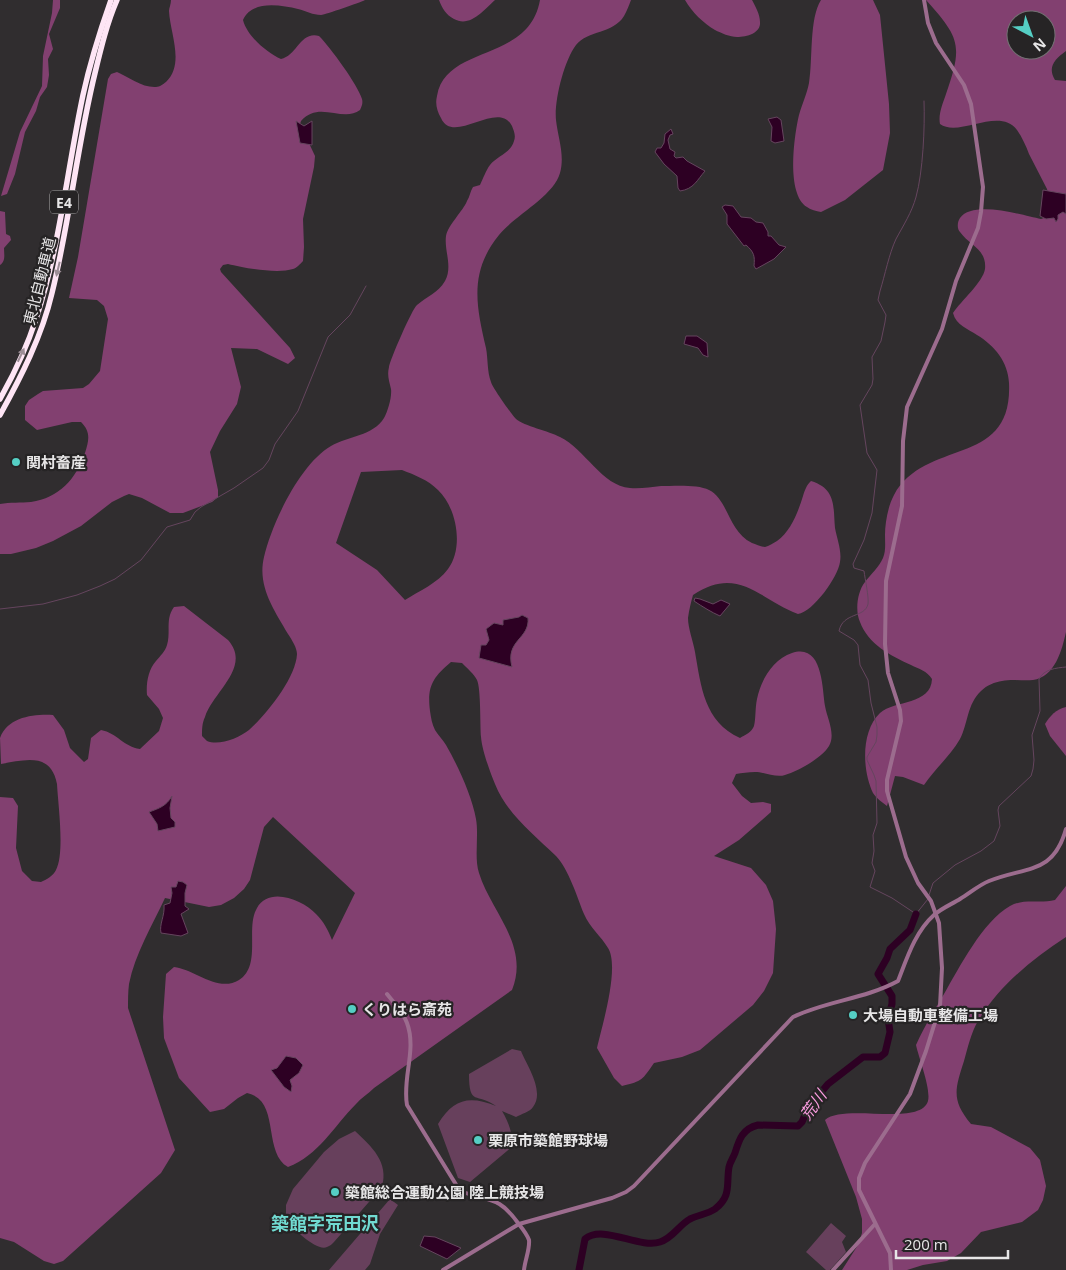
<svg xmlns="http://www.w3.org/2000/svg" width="1066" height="1270" font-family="'Open Sans','Noto Sans JP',sans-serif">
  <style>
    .green { fill: #67405c }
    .forest { fill: #824070; fill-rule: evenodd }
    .water { fill: #2d0023; stroke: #65455e }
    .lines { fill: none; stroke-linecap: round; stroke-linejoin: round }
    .stream { stroke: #65455e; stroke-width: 1 }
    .river { stroke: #2d0023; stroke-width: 7 }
    .tertiary { stroke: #9c6c8e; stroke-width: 4 }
    .motorway { stroke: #fee5f5; stroke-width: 5.5 }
    .oneway { fill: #9d8e97 }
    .poi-dot { fill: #55cec4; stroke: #262425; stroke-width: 2 }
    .labels { text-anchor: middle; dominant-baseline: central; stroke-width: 4.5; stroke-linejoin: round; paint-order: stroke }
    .shield { fill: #262425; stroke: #adacad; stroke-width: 1 }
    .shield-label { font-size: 14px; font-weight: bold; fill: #e7e6e7 }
    .street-label { font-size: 15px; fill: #e7e6e7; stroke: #262425 }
    .poi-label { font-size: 15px; font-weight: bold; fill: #e7e6e7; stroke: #262425; text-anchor: start }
    .water-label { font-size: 16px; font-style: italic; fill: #fb9ce0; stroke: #262425 }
    .quarter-label { font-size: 18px; font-weight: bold; fill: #71dbd2; stroke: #262425 }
  </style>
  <rect width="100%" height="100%" fill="#302d2f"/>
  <g class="green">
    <path d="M 512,1049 L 521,1051 C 527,1066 545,1091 533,1107 C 530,1112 521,1114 516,1117 L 502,1111 C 509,1123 512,1132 513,1146 L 470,1182 L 458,1178 L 438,1124 C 453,1099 469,1095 496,1106 C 477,1092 469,1107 469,1074 Z"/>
    <path d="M 355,1131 C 372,1147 389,1162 382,1187 L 334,1242 C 332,1244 330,1246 327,1247 C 317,1252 293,1228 286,1221 L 286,1205 L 293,1189 L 324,1152 L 339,1139 Z"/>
    <polygon points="390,1199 398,1205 380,1234 370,1264 365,1270 329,1270"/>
    <polygon points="831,1223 846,1236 842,1242 846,1252 830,1270 826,1270 806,1252"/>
  </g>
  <g class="forest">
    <polygon points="53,0 60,0 60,8 49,34 53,49 48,59 49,75 47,87 40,97 36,111 25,132 15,174 7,194 1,196 20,132 42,86 43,56 52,13"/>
    <path d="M 171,0 L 365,0 C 359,3 327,14 321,15 C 313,15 306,11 298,9 C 280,5 252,0 243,20 C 247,36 267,53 281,59 C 297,56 300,31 319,36 C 330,47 358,85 362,99 C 363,103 362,106 360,110 C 343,123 319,100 301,121 L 300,124 L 315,156 L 314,167 L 303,219 L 304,247 L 303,261 C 300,264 297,268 293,269 C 277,274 244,268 228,264 L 223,265 L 220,269 L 221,272 L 290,348 L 295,358 L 288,364 L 257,349 L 231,348 L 241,387 L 237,404 L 220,431 L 210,452 L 218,490 L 218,497 L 212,502 L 183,513 L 170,513 L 142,498 L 129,494 L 124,496 L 112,502 L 81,526 L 53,541 L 36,548 L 11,554 L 0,554 L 0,504 C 10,502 21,503 31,502 C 59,498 76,479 85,453 C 89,440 91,432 81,422 L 72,422 L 37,430 L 25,420 L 25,406 L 29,400 L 38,394 L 43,391 L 83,388 L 89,384 L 100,371 L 108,319 L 104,306 L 97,300 L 69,298 L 78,257 L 108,79 L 111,74 L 117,72 C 128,77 143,88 156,87 C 160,87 163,84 166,82 C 185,64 170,33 169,11 C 169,8 171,4 171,0 Z"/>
    <path d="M 439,0 L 495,0 C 484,10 470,28 454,19 C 446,15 442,8 439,0 Z"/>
    <path d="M 540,0 L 631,0 C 629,5 627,11 624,16 C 613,34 588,30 576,45 C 564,61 554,101 556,120 C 558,138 565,155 560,173 C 553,197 515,215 499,235 C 469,272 476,305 486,348 C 488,358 487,372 491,382 C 492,387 512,415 516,419 C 524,426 549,431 560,437 C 585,449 602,486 630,488 C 640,489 651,487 661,486 C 673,486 698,484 709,490 C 728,499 728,531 752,543 C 756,544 761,547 765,547 C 769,546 773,543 777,541 C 791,531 798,512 803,496 C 805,490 806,486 811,481 C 837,489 833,508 835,528 C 837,539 842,551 840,562 C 838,577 813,612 798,614 C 759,599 738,565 693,595 C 691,602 689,610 688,618 C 688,628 693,641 695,652 C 701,686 704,722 740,738 C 745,735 752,732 754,726 C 756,718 755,708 757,699 C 761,680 773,659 792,653 C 823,643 822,688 825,706 C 827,718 836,734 829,746 C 822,758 798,771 785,775 C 776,778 764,772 755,772 C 748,772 742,773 736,774 L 732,783 L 742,796 L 751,803 L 763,802 L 771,804 L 771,812 L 739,840 L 714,856 L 751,868 L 766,885 L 773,901 L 776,929 L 773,973 L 764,991 L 753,1005 L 700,1050 L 682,1057 L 654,1063 C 642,1080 643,1081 622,1086 L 614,1078 L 597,1048 C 602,1026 620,967 608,948 C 601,936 590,928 584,914 C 577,897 569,870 556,856 C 533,834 507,814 495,784 C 490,772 482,750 481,737 C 480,725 481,689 477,680 C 474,674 467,668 462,663 L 451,662 C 432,678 427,687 430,711 C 431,718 432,724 435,730 C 438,735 443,740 446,745 C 458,766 472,796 476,819 C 479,836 474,858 479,873 C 491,912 530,945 512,990 L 374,1088 C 368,1094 361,1098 356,1104 C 334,1126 318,1156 288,1167 C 262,1152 281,1100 247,1093 L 238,1098 L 224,1109 L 210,1112 L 179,1078 L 164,1038 L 163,1017 L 166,974 L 174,967 C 194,969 218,993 239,980 C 262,965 245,928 257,908 C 269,886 303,900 316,914 C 324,922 328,930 332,940 L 355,893 L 273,817 L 264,827 L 250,880 L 244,889 L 234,898 L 221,905 L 209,907 L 165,898 C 152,926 135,954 129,984 C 128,992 128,1000 128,1008 L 175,1150 L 161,1173 L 63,1261 L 54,1264 L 44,1261 L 14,1242 L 0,1238 L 0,797 L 13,798 L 18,806 L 16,848 L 22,871 L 32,881 L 41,882 C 46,880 54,875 56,870 C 65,853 58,804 57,784 C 51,752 25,760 1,764 L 0,738 C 8,717 33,714 53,715 L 64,730 L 70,748 L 84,762 L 88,759 L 91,738 L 101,730 C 117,733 124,747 140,749 L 159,731 L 163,718 L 159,709 L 147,695 C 146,684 148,670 156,661 C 160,656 165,652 167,645 C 171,632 165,619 174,607 L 184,606 L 228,640 C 252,667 213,692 205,717 C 202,723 202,730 202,736 L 207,741 C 219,746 239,738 249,730 C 266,715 296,678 297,654 C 297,648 292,640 288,634 C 274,610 257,586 264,557 C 272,523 300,464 331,446 C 348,436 373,436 384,418 C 388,411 392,397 391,389 C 389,381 387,375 389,367 C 390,360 412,309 417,305 C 426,297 438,293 445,281 C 453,266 444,251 446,236 C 448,225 463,211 467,201 C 470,196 470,192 473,187 L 480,185 C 483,179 486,170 490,165 C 497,156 511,153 514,141 C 516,136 514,131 512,126 C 498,99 453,146 441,118 C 437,111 435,104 437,96 C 446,44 529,63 540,0 ZM 402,470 C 415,475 428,480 438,490 C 457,508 464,548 448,569 C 438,583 419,591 405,600 L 377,570 L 336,543 L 361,472 Z"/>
    <path d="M 685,0 L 752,0 C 755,6 760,14 760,22 C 761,33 747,37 737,37 C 730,37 721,33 715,30 C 703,23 692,12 685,0 Z"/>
    <path d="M 821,0 L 873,0 L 880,15 L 889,104 L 890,133 L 883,170 L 845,200 L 821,212 C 816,211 811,210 807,207 C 786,194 794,136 799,115 C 802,104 807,94 809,83 C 813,59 809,19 821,0 Z"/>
    <path d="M 926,0 L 1066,0 L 1066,51 C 1055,59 1047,67 1055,80 L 1066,81 L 1066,632 C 1062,650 1055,677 1033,680 C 1023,681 1012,679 1002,681 C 995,682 987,685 981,691 C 967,704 968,724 960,739 C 950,756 935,769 924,785 L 903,777 L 895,776 L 887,806 C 882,802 876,798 873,793 C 862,770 861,731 880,713 C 895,700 931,705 932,679 C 927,671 919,669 911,665 C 891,656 868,644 860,622 C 855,611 857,592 865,582 C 871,574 879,567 883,558 C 886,551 885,543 885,535 C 885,523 888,506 894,495 C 926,437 1013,469 1009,383 C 1008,362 995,346 977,335 C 968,329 956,325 953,313 C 961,301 983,282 985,269 C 987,249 969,245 960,232 C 957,229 957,222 960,218 C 973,200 1022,215 1041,219 L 1044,218 L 1049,197 L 1047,189 C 1041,177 1035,166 1029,154 C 1026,146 1022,137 1017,130 C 999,106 959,138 940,124 C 938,114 943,103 946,94 C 963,45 960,38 926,0 ZM 1016,20 L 1046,20 L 1046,50 L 1016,50 Z"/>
    <path d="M 0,211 L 5,212 L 6,234 L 10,236 L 11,240 L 4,248 C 4,254 6,261 0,265 Z"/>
    <path d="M 1066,707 L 1066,756 L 1050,736 L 1045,724 C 1050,716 1056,709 1066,707 Z"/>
    <path d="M 1066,886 L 1066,937 C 1032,959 999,986 978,1021 C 971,1033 968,1047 964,1061 C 955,1089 951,1100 971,1124 L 991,1127 L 1030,1148 L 1040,1160 L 1046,1186 L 1043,1200 L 1038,1210 L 1022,1222 L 981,1232 L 961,1253 L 947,1261 L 923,1265 L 907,1270 L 842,1270 L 858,1245 L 862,1233 L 862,1219 L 856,1197 L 825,1120 C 844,1103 920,1127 928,1101 C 931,1088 919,1059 916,1045 C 924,1027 934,1011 944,994 C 959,968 983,921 1010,906 C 1024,898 1040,904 1055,900 Z"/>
  </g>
  <g class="water">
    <polygon points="777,117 781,120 784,141 775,143 771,141 772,127 768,119"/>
    <polygon points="296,121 304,126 312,121 312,145 300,143"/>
    <path d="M 671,129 L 673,134 L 670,135 L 668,140 L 670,149 L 675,152 L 674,156 L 676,158 L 683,157 L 687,161 L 705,171 C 697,180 694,189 680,191 L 678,188 L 677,176 L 664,164 L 655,152 L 657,148 L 661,148 L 664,143 L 665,134 Z"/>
    <polygon points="1043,190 1066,194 1066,214 1063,212 1058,215 1058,219 1056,222 1054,218 1046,219 1040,216"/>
    <path d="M 725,205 L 733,206 L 741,217 L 751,218 L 756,222 L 763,223 L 768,232 L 768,236 L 771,236 L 779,245 L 786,247 L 774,259 L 756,269 L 754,266 C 755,256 754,252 746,245 L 744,246 L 727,224 L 727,215 L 722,207 Z"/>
    <polygon points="686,336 697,336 707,343 708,357 703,355 698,348 684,344"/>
    <path d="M 695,598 L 700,599 L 713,604 L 721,600 L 730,604 L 720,616 C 711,612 703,607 694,601 Z"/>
    <path d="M 522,615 L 528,618 C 530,639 505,640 512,667 L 479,658 L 481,645 L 486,645 L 489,640 L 486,629 L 494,623 L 503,625 L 503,620 L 519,617 Z"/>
    <path d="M 172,796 L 170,808 L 171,818 L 175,822 L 175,827 L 158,831 L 157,824 L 149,812 C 160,808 166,806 172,796 Z"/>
    <path d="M 178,881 L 183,882 L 187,885 L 185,893 L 185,906 L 189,909 L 181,914 L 188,933 L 181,936 L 161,933 C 159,924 165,916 164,905 L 170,903 L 172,893 L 171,887 L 176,887 Z"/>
    <polygon points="286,1056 296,1058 303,1065 299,1073 290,1080 292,1086 291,1092 284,1087 271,1070 277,1068"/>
    <polygon points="424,1236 435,1237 461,1248 447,1259 420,1246"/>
  </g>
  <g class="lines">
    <g class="stream">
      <path d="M 924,101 C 925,127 923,172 916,197 C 912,212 903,226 896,239 C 889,254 885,275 880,291 L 878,300 L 886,315 L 885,322 L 881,341 L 872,357 L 873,379 L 872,385 L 860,405 L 867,453 L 877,470 L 872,513 L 864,540 L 853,564 L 854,568 L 864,571 C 865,579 869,597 868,604 C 865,618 843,612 839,631 L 854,640 L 858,645 L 860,665 L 868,680 L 871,703 L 877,727 L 877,735 L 876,742 L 867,757 L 867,760 L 874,775 L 876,781 L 877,823 L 873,835 L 874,851 L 872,863 L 875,871 L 870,887 L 892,898 L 916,914 L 928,899"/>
      <polyline points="0,609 43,604 77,595 100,586 115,579 141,560 167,527 190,520 195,512 201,507 234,488 263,468 269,460 275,444 298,411 328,337 350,315 366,286"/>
      <path d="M 929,895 L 933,883 L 955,865 L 981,851 L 994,841 L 1000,826 L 998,810 L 999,806 L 1031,776 L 1033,769 L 1034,760 L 1032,735 L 1040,711 L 1039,679 C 1044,669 1056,668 1066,667"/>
    </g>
    <path class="river" d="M 579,1270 L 585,1239 C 603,1224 639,1249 660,1242 C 673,1238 679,1225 690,1219 C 698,1215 708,1214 715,1209 C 732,1196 726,1184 729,1167 C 730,1162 733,1158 735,1153 C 739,1140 742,1129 758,1125 L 798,1126 L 802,1122 L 808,1108 L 828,1084 L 863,1057 L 880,1057 L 885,1053 L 890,1032 L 888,1018 L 892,1004 L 892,996 L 878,974 L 887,958 L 890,949 L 910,930 L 916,914"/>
    <g class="tertiary">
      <path d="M 387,994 C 394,1003 403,1012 407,1023 C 417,1050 402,1078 407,1105 L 460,1191 C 489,1202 498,1195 518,1223 C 522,1228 527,1234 529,1240 C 530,1249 525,1260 524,1270"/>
      <path d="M 443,1270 L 519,1224 L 612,1198 L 626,1192 L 634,1186 L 793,1017 C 826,1001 865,999 898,981 C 907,958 915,932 934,915 C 942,908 952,904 960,899 C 970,893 979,885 989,881 C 1026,866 1053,875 1066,829"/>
      <polyline points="833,1270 875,1224"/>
      <polyline points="891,1270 890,1253 859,1190 859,1178 865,1163 910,1094 926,1051 940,1006 942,968 939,923 931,901 918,883 906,857 887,791 887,780 901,721 900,710 888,673 885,644 886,581 902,506 903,441 907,407 942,329 956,281 978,228 981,212 983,187 971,104 964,85 936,43 928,23 924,0"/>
    </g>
    <g class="motorway">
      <path d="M 0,399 C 14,374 27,347 36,319 C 60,246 67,170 83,95 C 90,63 100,31 111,0"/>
      <path d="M 0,415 C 21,377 42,336 52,293 C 70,220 77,146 95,73 C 101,48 107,23 117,0"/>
    </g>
  </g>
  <defs><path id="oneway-solid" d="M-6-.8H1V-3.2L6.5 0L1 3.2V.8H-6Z" transform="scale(1.25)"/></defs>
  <g class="oneway">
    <use href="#oneway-solid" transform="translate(58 269) rotate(103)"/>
    <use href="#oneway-solid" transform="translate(21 355) rotate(-65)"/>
  </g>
  <g class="poi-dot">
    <circle cx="16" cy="462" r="5"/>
    <circle cx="352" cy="1009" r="5"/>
    <circle cx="853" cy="1015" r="5"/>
    <circle cx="478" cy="1140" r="5"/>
    <circle cx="335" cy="1192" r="5"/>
  </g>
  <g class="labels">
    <rect class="shield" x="50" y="190.5" width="28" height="23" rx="4"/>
    <g class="shield-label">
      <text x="64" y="202">E4</text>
    </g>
    <g class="street-label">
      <text transform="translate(39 281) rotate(-76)">東北自動車道</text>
    </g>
    <g class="poi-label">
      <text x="26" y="462">関村畜産</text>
      <text x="362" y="1009">くりはら斎苑</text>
      <text x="863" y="1015">大場自動車整備工場</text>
      <text x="488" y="1140">栗原市築館野球場</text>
      <text x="345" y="1192">築館総合運動公園 陸上競技場</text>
    </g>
    <g class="water-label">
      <text transform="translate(813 1105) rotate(-54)">荒川</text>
    </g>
    <g class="quarter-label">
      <text x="325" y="1223">築館字荒田沢</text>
    </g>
  </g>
  <g transform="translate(1031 35) rotate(139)"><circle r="24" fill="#262425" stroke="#737273"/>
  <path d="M0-4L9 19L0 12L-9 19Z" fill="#55cec4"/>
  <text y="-8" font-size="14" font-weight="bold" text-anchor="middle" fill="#e7e6e7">N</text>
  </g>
  <path d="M896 1250v8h112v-8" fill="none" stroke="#e7e6e7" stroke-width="2.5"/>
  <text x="904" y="1250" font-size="15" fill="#e7e6e7" stroke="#262425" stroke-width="4" paint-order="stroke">200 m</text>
</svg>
